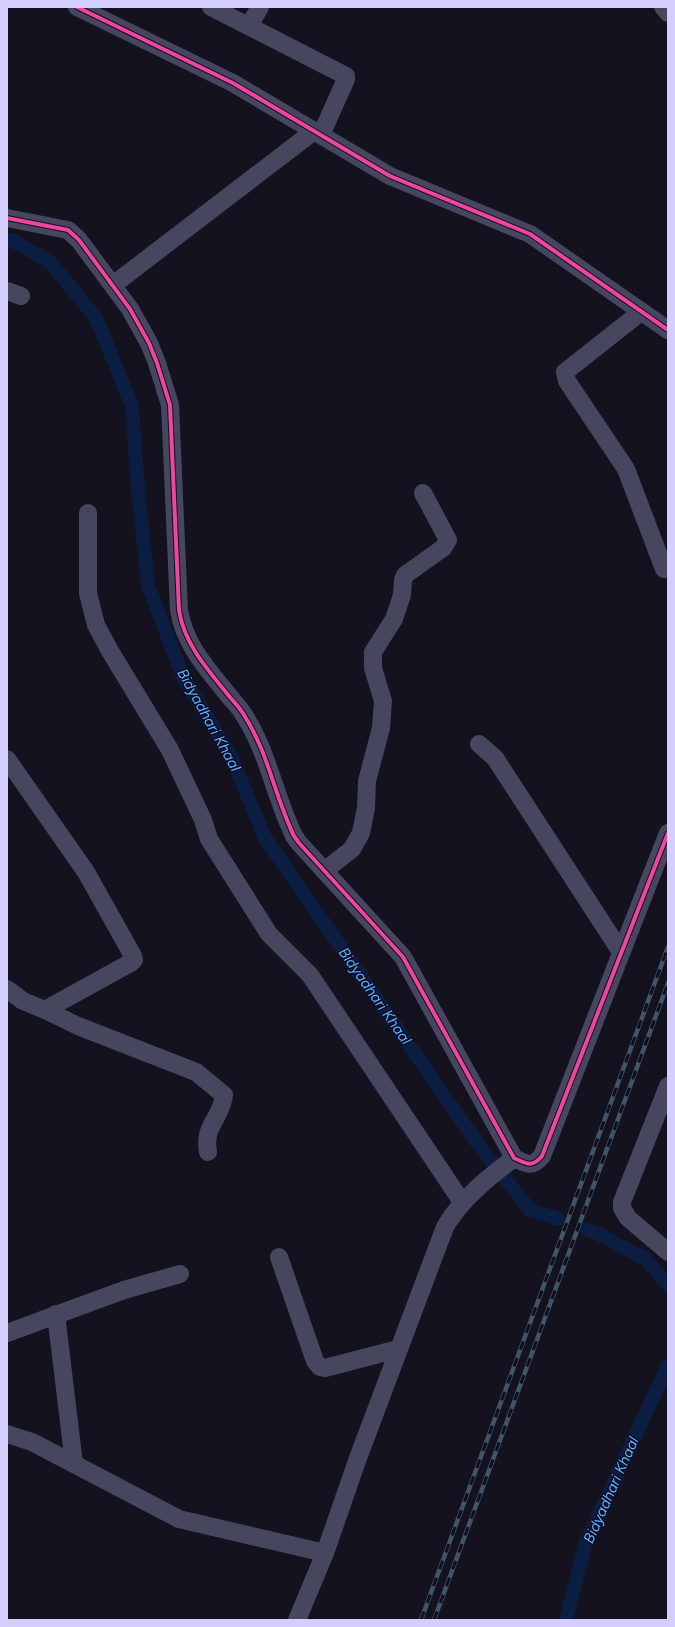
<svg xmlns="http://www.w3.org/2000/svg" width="675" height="1627" font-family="Figtree,sans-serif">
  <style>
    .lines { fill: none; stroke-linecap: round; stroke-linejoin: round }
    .canal { stroke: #0b1e41; stroke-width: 14 }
    .minor { stroke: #47465f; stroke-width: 18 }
    .rail-casing { stroke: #405668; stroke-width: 4.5 }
    .rail { stroke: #110d23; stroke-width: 3; stroke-dasharray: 9; stroke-linecap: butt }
    .cycleway-casing { stroke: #110d23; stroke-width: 6 }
    .cycleway { stroke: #ed469a; stroke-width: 4 }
    .labels { text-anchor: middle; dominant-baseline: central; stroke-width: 3; stroke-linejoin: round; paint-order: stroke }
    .water-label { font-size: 15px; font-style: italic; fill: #5cb2ff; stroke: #110d23 }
  </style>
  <rect width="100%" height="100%" fill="#14121e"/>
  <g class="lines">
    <g class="canal">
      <polyline points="7,241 12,240 50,262 96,318 132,406 138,489 148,585 183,677 231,756 265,838 480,1147 530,1210 558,1219"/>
      <polyline points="586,1229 597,1233 646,1259 668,1285"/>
      <polyline points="566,1620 586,1542 668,1365"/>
    </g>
    <g class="minor">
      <polyline points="77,7 233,83 390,176 530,234 668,330"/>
      <polyline points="211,7 346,76 346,79 321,135"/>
      <polyline points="663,7 668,13"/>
      <polyline points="249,26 260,7"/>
      <path d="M 7,218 L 68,230 L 79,240 L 130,309 L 149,343 L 157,363 L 170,405 L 179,610 C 184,644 208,670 229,696 C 234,702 240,708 244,715 C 268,752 275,797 294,836 L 299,843 L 403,957 L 514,1158 C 527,1164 532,1168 542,1156 L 668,833"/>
      <polyline points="113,285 314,131"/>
      <polyline points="7,291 21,296"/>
      <polyline points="641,312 565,372 567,381 626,469 664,569"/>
      <polyline points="88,513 88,593 96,625 110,651 170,750 203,820 209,839 269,934 310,975 462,1202"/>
      <polyline points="479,744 495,758 621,952"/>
      <polyline points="7,759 86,872 133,956 134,960 132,962 45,1010"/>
      <polyline points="324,871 352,849 361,833 366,808 367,781 381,728 383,701 373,668 373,652 394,619 402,595 403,580 405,575 443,548 448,540 423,493"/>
      <path d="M 7,989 L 23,1001 L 45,1010 L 78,1026 L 196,1072 L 224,1095 C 221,1120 203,1125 208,1152"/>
      <polyline points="668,1086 622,1202 622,1208 628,1218 668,1252"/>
      <polyline points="279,1257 315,1361 320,1367 325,1368 398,1349"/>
      <polyline points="56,1314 74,1464"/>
      <polyline points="7,1333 124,1290 180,1274"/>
      <polyline points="7,1434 32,1442 179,1519 325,1553"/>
      <path d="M 297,1620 L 325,1553 L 358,1458 L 445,1227 C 462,1198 488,1178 514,1158"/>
    </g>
    <defs>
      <g id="rail">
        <polyline points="421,1620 668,947"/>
        <polyline points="434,1620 668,983"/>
      </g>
    </defs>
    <use href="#rail" class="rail-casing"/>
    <use href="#rail" class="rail"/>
    <defs>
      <g id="cycleway">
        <polyline points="77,7 233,83 390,176 530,234 668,330"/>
        <path d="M 7,218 L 68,230 L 79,240 L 130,309 L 149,343 L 157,363 L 170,405 L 179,610 C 184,644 208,670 229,696 C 234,702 240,708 244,715 C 268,752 275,797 294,836 L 299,843 L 403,957 L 514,1158 C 527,1164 532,1168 542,1156 L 668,833"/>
      </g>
    </defs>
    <use href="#cycleway" class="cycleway-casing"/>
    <use href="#cycleway" class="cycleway"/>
  </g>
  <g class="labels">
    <g class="water-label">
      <text transform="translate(209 720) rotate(61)">Bidyadhari Khaal</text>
      <text transform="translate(375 996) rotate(55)">Bidyadhari Khaal</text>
      <text transform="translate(611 1490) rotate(-66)">Bidyadhari Khaal</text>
    </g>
  </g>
  <rect width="675" height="1627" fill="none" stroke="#d4ceff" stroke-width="16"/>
</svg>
